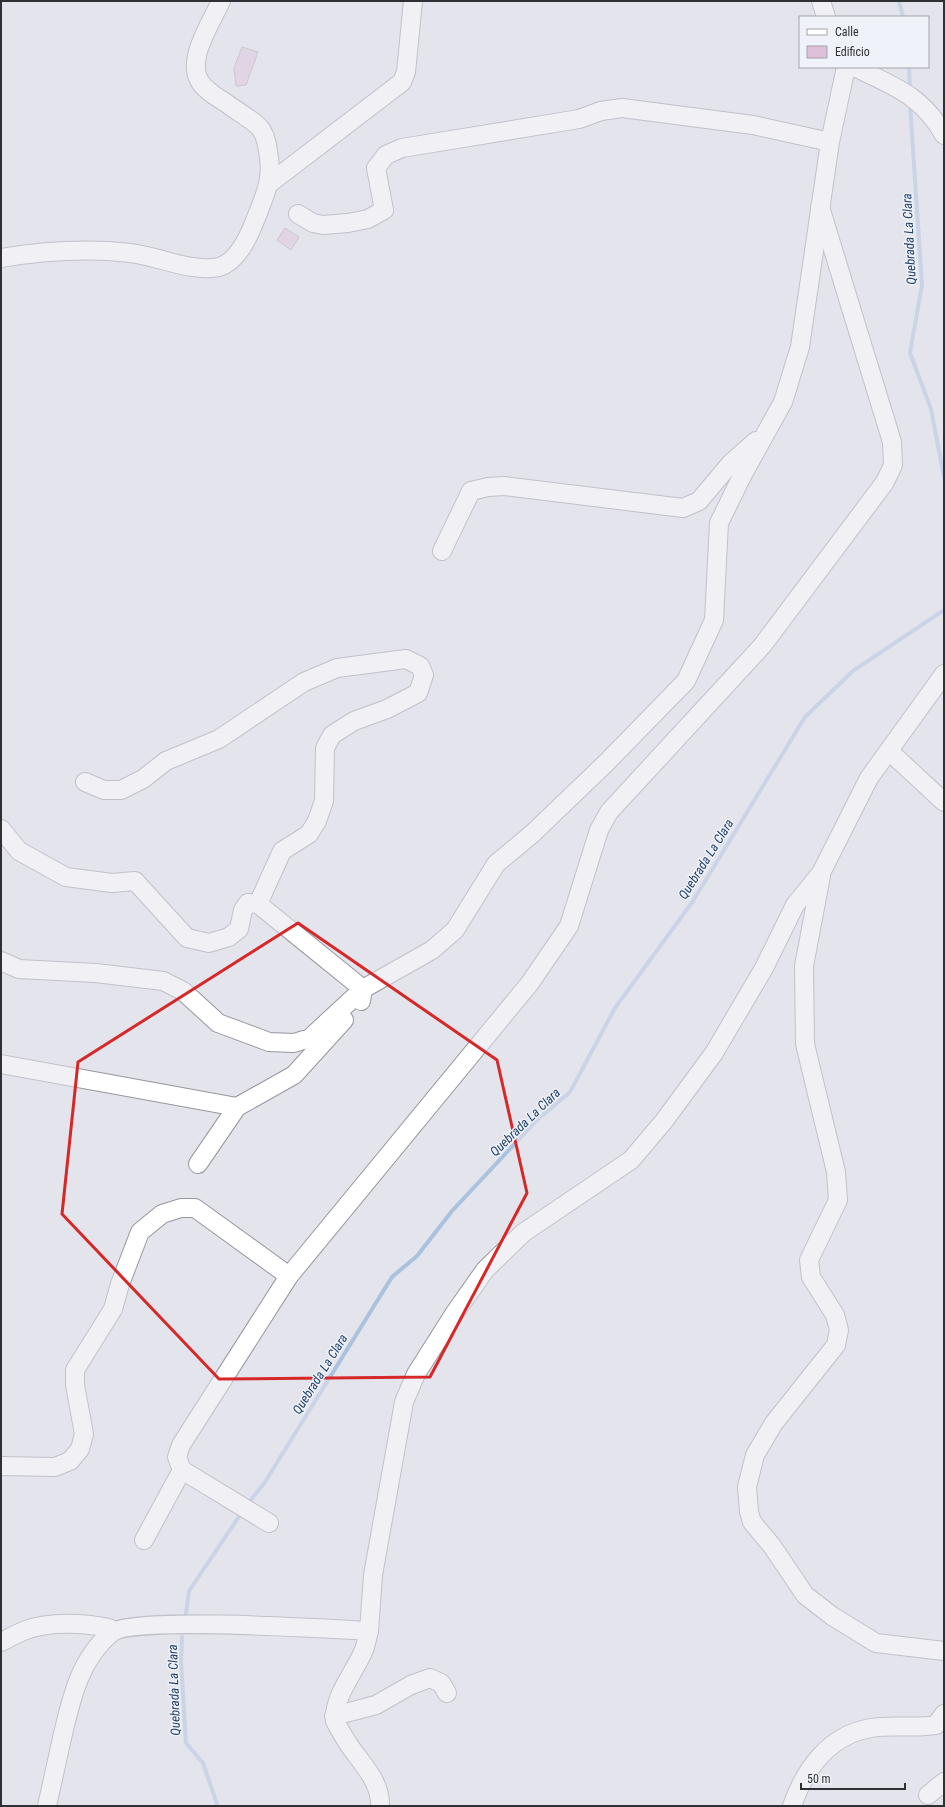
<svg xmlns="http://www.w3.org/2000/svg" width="945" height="1807" font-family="'Roboto Condensed',sans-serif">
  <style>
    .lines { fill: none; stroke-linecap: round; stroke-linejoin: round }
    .stream { stroke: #abc2de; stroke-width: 4 }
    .building { fill: #dec0da; stroke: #aaa4a9 }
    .minor-casing { stroke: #96979e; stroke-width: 20 }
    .minor { stroke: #fff; stroke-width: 18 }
    .marked { fill: none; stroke: #d62828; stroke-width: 3; stroke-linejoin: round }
    .labels { text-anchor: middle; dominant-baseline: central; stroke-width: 3; stroke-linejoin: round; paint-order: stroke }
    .water-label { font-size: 13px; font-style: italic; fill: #22436a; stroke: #f0f2f9 }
  </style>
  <rect width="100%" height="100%" fill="#e3e4ec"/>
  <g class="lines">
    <g class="stream">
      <polyline points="899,1 903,17"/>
      <polyline points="909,67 910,89"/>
      <polyline points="910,104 922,285 910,353 931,409 944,477"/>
      <polyline points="247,1505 265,1482 392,1277 417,1256 452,1211 536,1121 570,1092 615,1008 693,901 805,717 853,671 944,610"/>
      <polyline points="186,1613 189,1591 242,1512"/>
      <polyline points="182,1637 181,1661 186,1743 203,1763 217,1804 216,1806"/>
    </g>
  </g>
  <g class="building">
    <polygon points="242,47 258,52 246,85 236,86 234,68"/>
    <polygon points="285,228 299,237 291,250 277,240"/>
  </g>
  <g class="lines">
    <defs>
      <g id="minor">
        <polyline points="821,1 826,17"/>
        <path d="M 854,67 C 893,86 922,95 944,135"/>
        <polyline points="270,183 402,82 406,72 413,1"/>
        <polyline points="298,214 313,223 323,225 348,223 368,219 384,210 376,168 386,155 402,148 579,119 601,111 622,108 753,125 830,142"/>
        <path d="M 1,258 C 44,251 87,248 130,253 C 158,256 192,273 219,267 C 237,262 248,238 254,223 C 264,197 274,180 268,151 C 267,144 265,134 260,128 C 253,120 235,110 226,103 C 217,97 204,90 199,80 C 187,58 212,21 221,1"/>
        <polyline points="442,551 471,491 488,487 504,486 683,508 699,501 731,463 756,441"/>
        <polyline points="889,751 944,802"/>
        <polyline points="85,782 104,790 121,790 143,779 166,761 219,739 304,682 337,668 406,659 420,666 424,675 418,693 387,709 354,721 332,735 325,748 324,801 317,821 309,834 282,851 258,904"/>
        <polyline points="1,829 19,851 66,877 112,883 135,881 187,938 209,943 229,937 239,929 243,910 248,903 258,904 363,989 361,1001"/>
        <polyline points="821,876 804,966 805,1044 836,1172 838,1200 809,1260 811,1277 835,1315 839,1330 836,1345 774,1423 755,1455 747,1487 749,1512 752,1522 772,1546 805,1595 832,1616 876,1643 944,1651"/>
        <polyline points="1,961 19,969 96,973 163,981 183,991 218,1023 269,1042 294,1043 310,1038 363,989 432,950 455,930 496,864 532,834 606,763 686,681 714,620 719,523 742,476 783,402 800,347 830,142 846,67"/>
        <polyline points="1,1064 237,1107"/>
        <polyline points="198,1164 237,1107 294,1075 344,1020"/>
        <polyline points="1,1466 55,1467 70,1461 80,1449 84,1434 75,1385 75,1370 113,1309 120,1284 140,1232 162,1214 181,1208 195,1208 289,1276"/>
        <polyline points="269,1523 182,1470 177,1457 181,1445 289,1276 530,983 569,926 599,830 609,812 762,646 885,482 893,465 892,442 820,207"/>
        <polyline points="144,1540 182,1470"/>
        <path d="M 369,1631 C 367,1638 366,1646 363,1652 C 354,1673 333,1697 335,1721 C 339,1729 344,1737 349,1745 C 362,1764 381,1782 380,1806"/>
        <path d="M 1,1642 C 9,1638 18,1633 26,1630 C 50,1621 84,1623 109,1628 L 112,1632"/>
        <polyline points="334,1716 376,1705 411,1685 430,1678 441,1683 447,1693"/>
        <polyline points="928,1795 944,1782"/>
        <path d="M 47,1806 C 52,1783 57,1761 62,1738 C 71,1700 79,1660 111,1633 C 131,1616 332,1629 369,1631 L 373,1575 L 404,1402 L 416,1374 L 454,1314 L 485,1270 L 523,1233 L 631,1160 L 664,1121 L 714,1053 L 764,968 L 795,905 L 821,873 L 869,778 L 944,674"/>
        <path d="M 792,1806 C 805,1769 829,1735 871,1728 C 893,1724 914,1729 936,1725 L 944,1714"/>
      </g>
    </defs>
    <use href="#minor" class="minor-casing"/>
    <use href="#minor" class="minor"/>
  </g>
  <path d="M0 0H945V1807H0ZM 298,923 L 497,1060 L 527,1193 L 430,1377 L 219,1379 L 62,1214 L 78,1062 Z" fill="#e3e4ec" fill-opacity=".55" fill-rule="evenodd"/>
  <path class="marked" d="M 298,923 L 497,1060 L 527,1193 L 430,1377 L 219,1379 L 62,1214 L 78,1062 Z"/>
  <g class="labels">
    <g class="water-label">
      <text transform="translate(909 239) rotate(-93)">Quebrada La Clara</text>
      <text transform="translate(706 859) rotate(-58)">Quebrada La Clara</text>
      <text transform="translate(525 1122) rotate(-44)">Quebrada La Clara</text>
      <text transform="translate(320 1374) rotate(-58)">Quebrada La Clara</text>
      <text transform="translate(174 1690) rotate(-92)">Quebrada La Clara</text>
    </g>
  </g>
  <rect width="945" height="1807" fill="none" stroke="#2f3033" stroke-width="4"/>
  <rect x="799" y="16" width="130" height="52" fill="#f0f2f9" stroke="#a3a4aa"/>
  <rect x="807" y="29" width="20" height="6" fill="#ffffff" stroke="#a3a4aa"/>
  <text x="835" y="36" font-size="12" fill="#2f3033">Calle</text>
  <rect x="807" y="46" width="20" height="12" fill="#dec0da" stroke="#a3a4aa"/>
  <text x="835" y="56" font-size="12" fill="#2f3033">Edificio</text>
  <path d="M801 1783v6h104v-6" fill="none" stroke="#2f3033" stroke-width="2"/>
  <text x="807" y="1783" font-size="12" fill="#2f3033" stroke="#f0f2f9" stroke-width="3" paint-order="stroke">50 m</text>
</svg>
